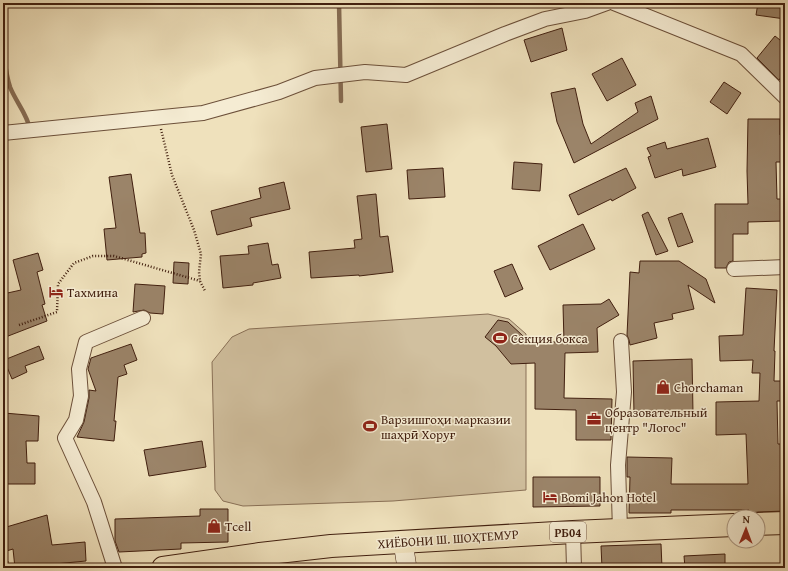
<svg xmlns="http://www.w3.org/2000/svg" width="788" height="571" font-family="'Gentium Book Plus',serif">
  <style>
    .green { fill: #d1c09f; stroke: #897057 }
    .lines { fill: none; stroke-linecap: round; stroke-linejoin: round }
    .stream { stroke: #866c53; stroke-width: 4.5 }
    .building { fill: #9b8469; stroke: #411f0f }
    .minor-casing { stroke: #6c503a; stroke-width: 16 }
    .secondary-casing { stroke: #411f0f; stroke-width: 20 }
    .primary-casing { stroke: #411f0f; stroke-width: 24 }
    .path { stroke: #411f0f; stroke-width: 2.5; stroke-dasharray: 1 2; stroke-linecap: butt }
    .minor { stroke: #f5ecd3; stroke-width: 14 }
    .secondary { stroke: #f5ecd3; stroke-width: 19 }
    .primary { stroke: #efe1bc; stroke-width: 22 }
    .labels { text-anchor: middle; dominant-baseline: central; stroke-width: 3; stroke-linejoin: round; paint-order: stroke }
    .shield { fill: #f5ecd3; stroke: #775c4a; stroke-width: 1 }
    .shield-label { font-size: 12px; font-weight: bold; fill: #411f0f }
    .poi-label { font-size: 13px; fill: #411f0f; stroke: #f5ecd3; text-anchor: start }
    .street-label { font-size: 13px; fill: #411f0f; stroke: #f5ecd3 }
  </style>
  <rect width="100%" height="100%" fill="#efe1bc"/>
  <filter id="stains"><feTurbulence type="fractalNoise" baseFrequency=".005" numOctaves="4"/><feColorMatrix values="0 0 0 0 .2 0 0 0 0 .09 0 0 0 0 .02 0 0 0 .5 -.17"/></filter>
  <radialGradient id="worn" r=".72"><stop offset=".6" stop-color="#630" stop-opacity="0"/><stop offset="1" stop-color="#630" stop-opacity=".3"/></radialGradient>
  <polygon class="green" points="488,314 509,319 526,334 526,490 393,501 243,506 223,501 215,490 212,362 232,337 249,329"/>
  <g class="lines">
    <g class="stream">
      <polyline points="339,3 341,101"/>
      <path d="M 3,50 C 5,63 6,75 10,87 C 16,102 27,114 30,129"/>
    </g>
  </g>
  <g class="building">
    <polygon points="758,3 785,3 785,19 756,15"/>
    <polygon points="562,28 567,50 531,62 524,40"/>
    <polygon points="775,36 785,44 785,72 779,80 757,58"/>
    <polygon points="622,58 636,85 607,101 592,74"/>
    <polygon points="724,82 741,93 727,114 710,102"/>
    <polygon points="575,88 583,124 591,144 638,112 635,103 651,96 658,119 574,163 557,122 551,93"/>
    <polygon points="748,119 780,119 780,135 785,135 785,162 776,162 777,199 784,199 784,221 748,222 748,234 733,234 733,261 729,262 726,268 715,268 715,204 748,204 747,171"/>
    <polygon points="387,124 392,169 366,172 361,127"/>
    <polygon points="708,138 716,167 683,176 682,169 655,178 648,157 651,156 647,148 665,142 667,149"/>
    <polygon points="514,162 542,164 540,191 512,189"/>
    <polygon points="443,168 445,197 409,199 407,170"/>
    <polygon points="626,168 636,188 612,201 611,199 578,215 569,195"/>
    <polygon points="131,174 140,233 145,233 146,253 142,254 142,257 107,260 104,229 116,228 109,177"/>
    <polygon points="284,182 290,209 250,218 252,226 217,235 211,211 261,198 259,188"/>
    <polygon points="376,194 380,237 388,236 393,272 359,276 359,275 311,278 309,252 355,248 354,240 362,239 357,196"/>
    <polygon points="648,212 668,251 656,255 642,215"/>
    <polygon points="682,213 693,242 678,247 668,218"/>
    <polygon points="583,224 595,249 550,270 538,246"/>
    <polygon points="268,243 272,265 278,264 281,278 253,283 253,285 223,288 220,256 249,254 248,246"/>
    <polygon points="38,253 43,270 37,272 45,304 42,305 47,321 3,338 3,294 21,290 13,260"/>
    <polygon points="640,261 679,261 706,279 715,303 688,285 694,309 672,314 673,319 654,323 657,338 630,345 629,340 627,335 630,272 639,273"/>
    <polygon points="174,262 189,263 188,284 173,283"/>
    <polygon points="512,264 523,289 505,297 494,271"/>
    <polygon points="135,284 165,286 163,314 150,313 144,310 133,312"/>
    <polygon points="746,288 777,290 774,351 775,351 774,381 785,381 785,401 777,401 778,444 783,444 785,511 758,512 752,513 749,516 749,510 671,510 671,513 629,513 630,477 627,477 627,457 672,458 671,484 748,484 746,434 716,435 716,402 759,401 760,373 752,373 753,360 720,361 719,336 743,335"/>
    <polygon points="609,299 619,315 597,328 598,352 565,353 564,398 612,399 611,440 576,440 576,410 535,409 535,363 511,364 496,346 485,337 498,320 508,322 523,336 523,342 564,342 563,305 601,304"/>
    <polygon points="131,344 137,360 124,365 127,374 118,377 114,421 116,421 114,441 77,437 84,422 89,398 89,390 96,391 88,369 91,358"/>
    <polygon points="39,346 44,359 25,366 27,372 12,379 4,360"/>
    <polygon points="692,359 693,413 634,415 633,361"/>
    <polygon points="4,413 39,416 38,441 26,441 27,463 35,463 35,484 3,484"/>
    <polygon points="202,441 206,467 149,476 144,450"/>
    <polygon points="533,477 600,477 600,506 533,507"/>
    <polygon points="200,509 228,509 228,542 181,543 181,549 119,552 115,541 115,519 200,516"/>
    <polygon points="47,515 52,545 85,542 86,561 44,565 44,568 15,568 13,549 3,552 3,528"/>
    <polygon points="661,544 662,568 602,568 601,546"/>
    <polygon points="725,554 725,568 685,568 684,556"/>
  </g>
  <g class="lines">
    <defs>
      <g id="minor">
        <polyline points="614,3 741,54 785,97"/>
        <polyline points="3,133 203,113 279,92 315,78 365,72 406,75 505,34 545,19 585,11 607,3"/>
        <polyline points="734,269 785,267"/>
        <polyline points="620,530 618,465 624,392 621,341"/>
        <polyline points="573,532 574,568"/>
        <polyline points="115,568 94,502 65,438 76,420 81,396 79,369 86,342 143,318"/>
      </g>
      <polyline id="secondary" points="403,542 407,568"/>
      <g id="primary">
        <polyline points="758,524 785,523"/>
        <polyline points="163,568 260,554 331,546 573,532 734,525"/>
      </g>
    </defs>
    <use href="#minor" class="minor-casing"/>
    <use href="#secondary" class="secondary-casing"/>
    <use href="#primary" class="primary-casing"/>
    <g class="path">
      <polyline points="161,129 172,175 194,230 201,254 199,272 200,281 205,291"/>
      <polyline points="19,325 57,312 58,284 74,263 93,256 114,256 200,281"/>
      <polyline points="3,554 11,568"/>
    </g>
    <use href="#minor" class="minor"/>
    <use href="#secondary" class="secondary"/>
    <use href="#primary" class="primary"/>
  </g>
  <defs>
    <symbol id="hotel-bare" viewBox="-9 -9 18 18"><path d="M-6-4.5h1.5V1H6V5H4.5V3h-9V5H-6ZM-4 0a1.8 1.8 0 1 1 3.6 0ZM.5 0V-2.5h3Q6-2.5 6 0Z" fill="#8f2418" stroke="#f5ecd3" stroke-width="2.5" paint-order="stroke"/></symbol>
    <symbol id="stadium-bare" viewBox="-9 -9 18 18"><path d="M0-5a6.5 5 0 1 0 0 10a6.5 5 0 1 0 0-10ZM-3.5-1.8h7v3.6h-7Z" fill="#8f2418" stroke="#f5ecd3" stroke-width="2.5" paint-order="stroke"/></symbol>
    <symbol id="shop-bare" viewBox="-9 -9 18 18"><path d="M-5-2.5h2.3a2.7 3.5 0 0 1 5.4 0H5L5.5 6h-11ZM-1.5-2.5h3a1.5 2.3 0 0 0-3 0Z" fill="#8f2418" stroke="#f5ecd3" stroke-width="2.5" paint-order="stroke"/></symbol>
    <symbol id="office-bare" viewBox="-9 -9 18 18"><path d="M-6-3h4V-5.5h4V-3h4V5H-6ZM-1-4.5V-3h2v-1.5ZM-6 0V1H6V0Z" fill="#8f2418" stroke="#f5ecd3" stroke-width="2.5" paint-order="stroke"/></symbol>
  </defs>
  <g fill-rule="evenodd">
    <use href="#hotel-bare" x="46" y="282" width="20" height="20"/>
    <use href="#stadium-bare" x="490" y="328" width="20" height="20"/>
    <use href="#shop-bare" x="653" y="377" width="20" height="20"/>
    <use href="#office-bare" x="584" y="409" width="20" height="20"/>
    <use href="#stadium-bare" x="360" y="416" width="20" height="20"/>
    <use href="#hotel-bare" x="540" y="487" width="20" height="20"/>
    <use href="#shop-bare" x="204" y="516" width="20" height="20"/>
  </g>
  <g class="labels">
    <rect class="shield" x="550" y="522" width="36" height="20" rx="3"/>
    <g class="shield-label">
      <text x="568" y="532">РБ04</text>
    </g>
    <g class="poi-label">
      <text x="67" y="292">Тахмина</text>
      <text x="511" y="338">Секция бокса</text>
      <text x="674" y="387">Chorchaman</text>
      <text x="605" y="412">Образовательный<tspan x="605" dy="15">центр "Логос"</tspan></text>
      <text x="381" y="419">Варзишгоҳи марказии<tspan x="381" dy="15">шаҳрӣ Хоруғ</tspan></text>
      <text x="561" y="497">Bomi Jahon Hotel</text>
      <text x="225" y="526">Tcell</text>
    </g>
    <g class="street-label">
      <text transform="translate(448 539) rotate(-4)">ХИЁБОНИ Ш. ШОҲТЕМУР</text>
    </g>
  </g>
  <rect width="788" height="571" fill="none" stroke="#efe1bc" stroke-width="16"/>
  <rect x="4" y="4" width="780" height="563" fill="none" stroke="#411f0f" stroke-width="2"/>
  <rect x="8" y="8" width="772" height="555" fill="none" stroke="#411f0f"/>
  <g transform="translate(746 529) rotate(1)"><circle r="19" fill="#f5ecd3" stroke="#ad9a85"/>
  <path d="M0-3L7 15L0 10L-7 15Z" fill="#8f2418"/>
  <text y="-6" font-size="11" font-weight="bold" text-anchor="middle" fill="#411f0f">N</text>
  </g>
  <rect width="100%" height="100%" filter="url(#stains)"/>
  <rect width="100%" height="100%" fill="url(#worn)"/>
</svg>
